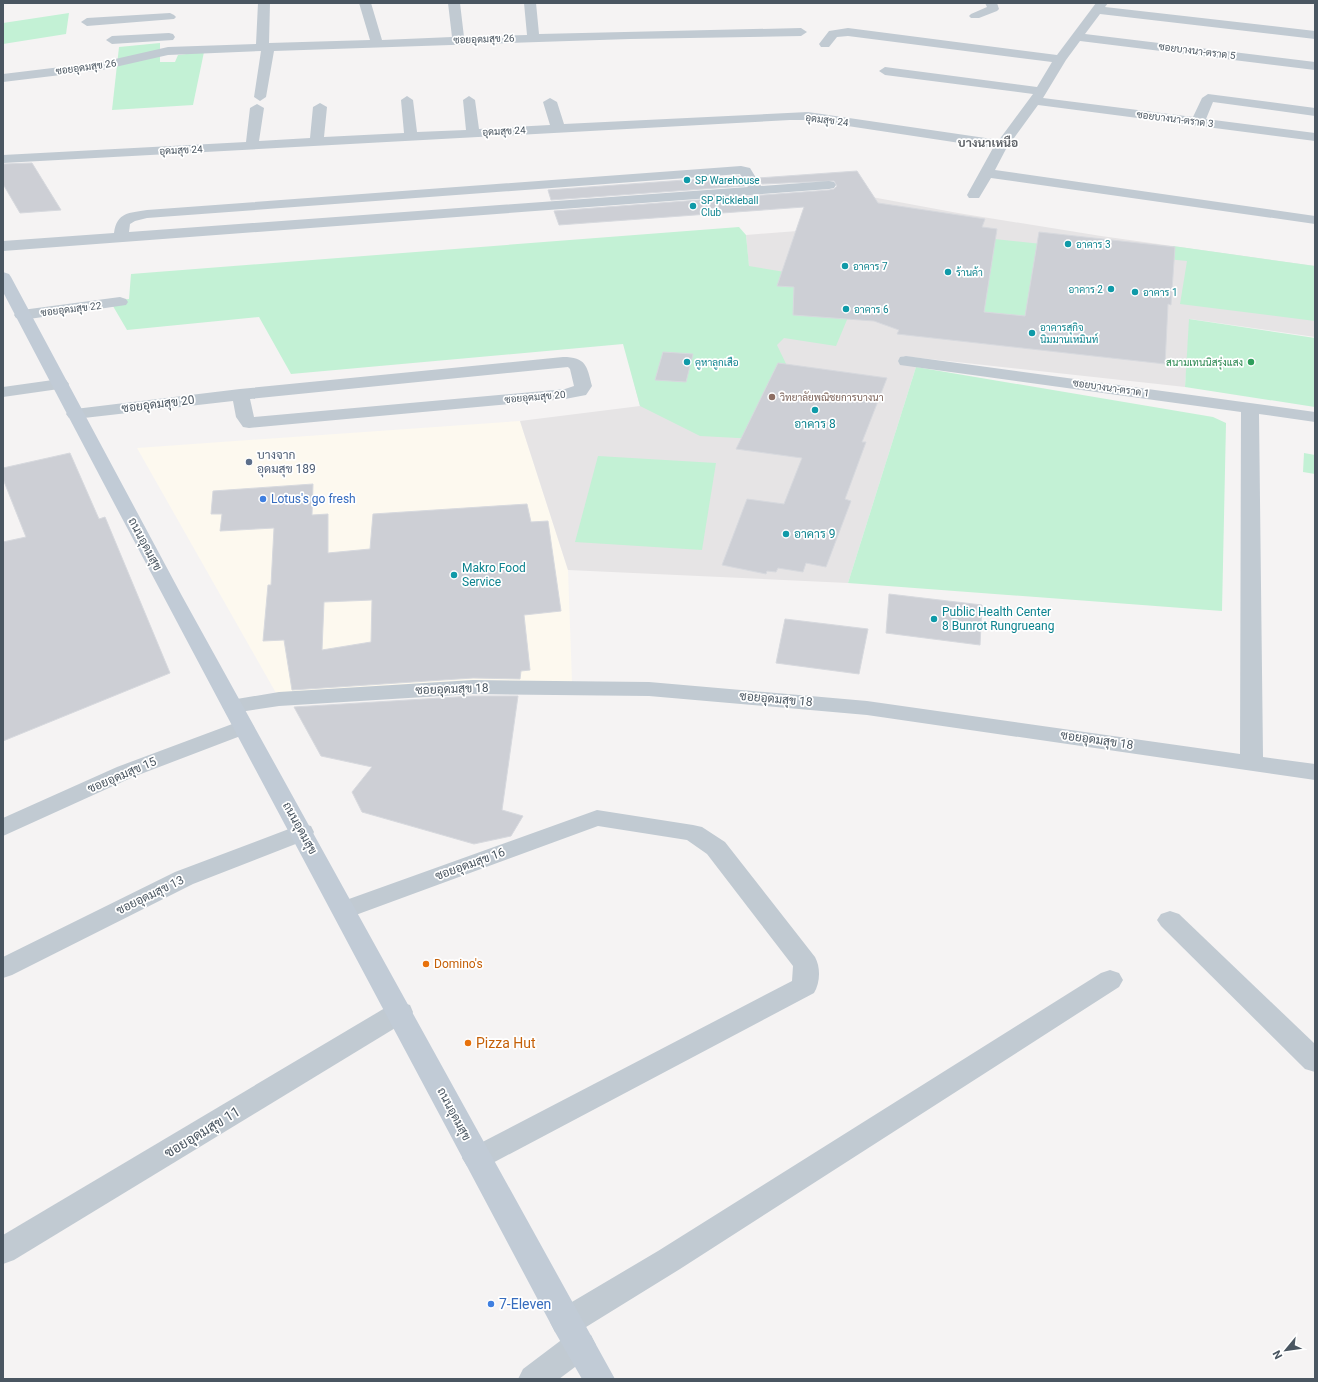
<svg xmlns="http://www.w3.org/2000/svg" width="1318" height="1382" font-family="Roboto,Sarabun,sans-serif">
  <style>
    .commercial { fill: #fdf9ef }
    .education { fill: #e6e4e5 }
    .green { fill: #c3f1d5 }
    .building { fill: #cdcfd5; stroke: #d7d9de; fill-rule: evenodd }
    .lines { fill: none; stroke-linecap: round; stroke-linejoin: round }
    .minor { fill: #c1cad2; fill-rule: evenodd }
    .secondary { fill: #c1cbd6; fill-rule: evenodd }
    .culture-dot { fill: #0f9aa8; stroke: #fff; stroke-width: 1.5 }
    .leisure-dot { fill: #2e9e5b; stroke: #fff; stroke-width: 1.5 }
    .education-dot { fill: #8d6e63; stroke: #fff; stroke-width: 1.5 }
    .service-dot { fill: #5c6f8a; stroke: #fff; stroke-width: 1.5 }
    .shop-dot { fill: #3f7fe0; stroke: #fff; stroke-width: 1.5 }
    .food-dot { fill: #e8710a; stroke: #fff; stroke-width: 1.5 }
    .labels { text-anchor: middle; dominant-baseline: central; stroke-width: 3.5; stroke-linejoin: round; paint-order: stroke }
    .far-street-label { font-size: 10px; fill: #4a5661; stroke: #fff }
    .far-culture-label { font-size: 10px; fill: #0d838f; stroke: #fff; text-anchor: start }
    .far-leisure-label { font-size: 10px; fill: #27864d; stroke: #fff; text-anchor: end }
    .far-education-label { font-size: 10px; fill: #785e54; stroke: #fff; text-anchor: start }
    .far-quarter-label { font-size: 12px; font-weight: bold; fill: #5f6368; stroke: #fff }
    .street-label { font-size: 12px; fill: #4a5661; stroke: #fff }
    .culture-label { font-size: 12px; fill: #0d838f; stroke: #fff; text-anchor: start }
    .service-label { font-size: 12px; fill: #4e5e75; stroke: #fff; text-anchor: start }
    .shop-label { font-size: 12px; fill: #366cbe; stroke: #fff; text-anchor: start }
    .food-label { font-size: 12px; fill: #c56008; stroke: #fff; text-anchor: start }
    .near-food-label { font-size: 14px; fill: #c56008; stroke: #fff; text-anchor: start }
    .near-street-label { font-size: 14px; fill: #4a5661; stroke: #fff }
    .near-shop-label { font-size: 14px; fill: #366cbe; stroke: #fff; text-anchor: start }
  </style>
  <rect width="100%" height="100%" fill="#f5f3f3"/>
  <polygon class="commercial" points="520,421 568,570 572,682 276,693 137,448"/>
  <polygon class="education" points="861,195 958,213 1101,236 1315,266 1315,337 1190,319 1185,387 902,356 916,367 848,583 568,570 520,421 640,406 625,348 755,338 746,235 810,230"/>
  <g class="green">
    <polygon points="69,13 66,34 3,44 3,23"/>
    <polygon points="160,43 160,62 175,62 178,55 204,52 193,105 112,110 119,47"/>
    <polygon points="739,227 746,235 749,266 852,283 909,230 1116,252 1108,328 854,303 836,346 784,338 777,345 788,368 757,439 700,436 640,406 623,344 291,374 259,317 127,330 110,301 129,299 131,274"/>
    <polygon points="1173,246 1315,266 1315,321 1180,304 1187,261 1167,259"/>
    <polygon points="1189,319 1315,338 1315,407 1185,387"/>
    <polygon points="916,367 1213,417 1226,423 1222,611 848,583"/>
    <polygon points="1304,453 1315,455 1315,474 1303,472"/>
    <polygon points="598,456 716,463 702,550 575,542"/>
  </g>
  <g class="building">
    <polygon points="32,163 61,210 20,213 3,184 3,164"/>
    <polygon points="857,171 878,203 985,219 982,227 997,229 984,312 1025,316 1039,232 1175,247 1171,305 1168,304 1165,364 897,334 899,330 874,321 793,315 794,287 777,286 804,207 559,225 554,211 829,190 834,189 837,186 834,181 762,184 758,178"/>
    <polygon points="739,176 745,186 551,200 548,190"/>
    <polygon points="663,352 693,354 686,382 655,380"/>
    <polygon points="778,363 887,378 862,442 866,442 845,499 851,501 826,567 806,563 803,572 778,568 776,572 767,571 766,574 722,565 747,499 784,504 802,458 736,449"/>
    <polygon points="70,453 99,519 105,517 170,673 3,741 3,542 26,537 3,479 3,468"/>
    <path d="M 313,484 L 312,515 L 328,514 L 328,553 L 370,549 L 373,514 L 527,504 L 531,522 L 548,521 L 561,611 L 524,615 L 530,670 L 521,671 L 520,679 L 473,678 L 292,690 L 284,640 L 263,641 L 268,585 L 271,585 L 274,528 L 220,531 L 222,514 L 211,514 L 213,491 ZM 372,600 L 371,642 L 322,650 L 324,602 Z"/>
    <polygon points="889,594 982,605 980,645 886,633"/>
    <polygon points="785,619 868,629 859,674 776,663"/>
    <polygon points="473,696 518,696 502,810 523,816 511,836 474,844 362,812 352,792 372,767 321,756 294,707"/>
  </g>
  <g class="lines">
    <g class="minor">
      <polygon points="258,3 270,3 269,43 370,40 359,3 371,3 382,40 452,37 448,3 460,3 464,37 527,35 524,3 536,3 539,34 801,28 807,32 801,36 630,39 274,51 266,97 260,101 254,97 261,51 168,55 102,70 3,82 3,74 102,62 168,47 256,44"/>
      <polygon points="985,3 997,3 999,9 997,11 979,18 971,18 969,16 971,14 987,7"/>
      <polygon points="1096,3 1108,3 1105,7 1315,31 1315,39 1100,14 1085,34 1315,62 1315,70 1080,41 1066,60 1043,98 1193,117 1202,98 1208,94 1315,108 1315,116 1213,102 1206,119 1315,133 1315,141 1038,105 1006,149 995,170 1315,216 1315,224 991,178 979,198 969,198 967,195 993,148 808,120 790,120 3,163 3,155 246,142 250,108 257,104 264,108 259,141 310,138 313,107 320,103 327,107 324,137 404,133 401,100 407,96 413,100 417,132 466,130 463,100 469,96 475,100 479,129 550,125 543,102 550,98 557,102 564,124 808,112 999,140 1033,94 885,75 879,71 885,67 1037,87 1052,62 848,36 837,37 829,47 821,47 819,44 829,31 848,28 1057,55"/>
      <polygon points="170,13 174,15 176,17 174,19 87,26 81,22 87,18"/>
      <polygon points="169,33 173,34 175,37 173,40 112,44 106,40 112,36"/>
      <path d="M 741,166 L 750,168 L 761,186 L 829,181 L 834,182 L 836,185 L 834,188 L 829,189 L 3,251 L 3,241 L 114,233 C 117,212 129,213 147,210 ZM 740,174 L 748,187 L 129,232 L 130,224 L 135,221 L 147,218 Z"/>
      <polygon points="120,297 126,299 128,302 126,305 22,320 16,318 14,315 16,312 22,310"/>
      <polygon points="906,356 1315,412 1315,422 1259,414 1263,757 1315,764 1315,780 867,715 649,696 473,694 279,706 233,713 225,711 222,706 225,701 279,692 473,680 649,682 867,701 1240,754 1241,412 900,365 898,361 900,357"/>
      <path d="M 563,357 C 586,357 587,366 592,386 L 586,395 L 565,399 L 249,428 L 243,427 L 236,417 L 233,401 L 75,419 L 69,418 L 66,414 L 69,410 L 75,409 L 240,389 ZM 568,367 L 570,369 L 574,386 L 565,389 L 254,417 L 250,399 Z"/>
      <polygon points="60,379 66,380 69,384 66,388 3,397 3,387"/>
      <polygon points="243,720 251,722 254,727 251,732 133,777 3,836 3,818 117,767"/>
      <path d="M 597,810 L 693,825 L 702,827 L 725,842 L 815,957 C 821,968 820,983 814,993 L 487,1166 L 477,1170 L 467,1166 L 462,1158 L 467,1150 L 792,981 L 793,966 L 707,854 L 687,840 L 598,826 L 353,916 L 344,919 L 335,916 L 331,910 L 335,904 Z"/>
      <polygon points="302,824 311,826 314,832 311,838 193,884 12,975 3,978 3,957 175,872"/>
      <polygon points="1170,911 1179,914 1315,1044 1315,1072 1305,1069 1161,926 1157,920 1161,914"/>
      <polygon points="1110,970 1119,973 1123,980 1119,987 680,1269 578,1332 591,1335 596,1345 591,1355 559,1379 518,1379 523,1369 568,1335 555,1332 550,1322 555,1312 658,1251 1101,973"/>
      <polygon points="400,1002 410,1005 413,1012 410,1019 14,1260 3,1264 3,1235 390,1005"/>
    </g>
    <path class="secondary" d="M 3,272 L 9,274 L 11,277 L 182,596 L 615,1379 L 582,1379 L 555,1332 C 371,985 185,640 3,292 Z"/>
  </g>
  <g class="culture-dot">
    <circle cx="687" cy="180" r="4"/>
    <circle cx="693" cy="206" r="4"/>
    <circle cx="1068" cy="244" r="4"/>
    <circle cx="845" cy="266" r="4"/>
    <circle cx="948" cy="272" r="4"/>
    <circle cx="1111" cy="289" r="4"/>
    <circle cx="1135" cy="292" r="4"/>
    <circle cx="846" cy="309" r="4"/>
    <circle cx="1032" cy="333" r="4"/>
    <circle cx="687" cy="362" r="4"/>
    <circle cx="815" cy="410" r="4"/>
    <circle cx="786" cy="534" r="4"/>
    <circle cx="454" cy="575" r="4"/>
    <circle cx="934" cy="619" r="4"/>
  </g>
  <circle class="leisure-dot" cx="1251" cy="362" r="4"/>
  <circle class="education-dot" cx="772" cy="397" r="4"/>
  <circle class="service-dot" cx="249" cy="462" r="4"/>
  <g class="shop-dot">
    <circle cx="263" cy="499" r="4"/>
    <circle cx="491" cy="1304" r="4"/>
  </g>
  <g class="food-dot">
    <circle cx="426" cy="964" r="4"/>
    <circle cx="468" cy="1043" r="4"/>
  </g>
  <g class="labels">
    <g class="far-street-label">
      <text transform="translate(484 39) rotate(-2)">ซอยอุดมสุข 26</text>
      <text transform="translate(1197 51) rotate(7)">ซอยบางนา-ตราด 5</text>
      <text transform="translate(86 67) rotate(-8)">ซอยอุดมสุข 26</text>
      <text transform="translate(1175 119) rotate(7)">ซอยบางนา-ตราด 3</text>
      <text transform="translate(827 120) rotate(7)">อุดมสุข 24</text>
      <text transform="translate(504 131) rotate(-3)">อุดมสุข 24</text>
      <text transform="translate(181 150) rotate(-3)">อุดมสุข 24</text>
      <text transform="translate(71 309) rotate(-7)">ซอยอุดมสุข 22</text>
      <text transform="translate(1111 388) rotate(8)">ซอยบางนา-ตราด 1</text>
      <text transform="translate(535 397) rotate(-5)">ซอยอุดมสุข 20</text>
    </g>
    <g class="far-culture-label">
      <text x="695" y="180">SP Warehouse</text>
      <text x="701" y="200">SP Pickleball<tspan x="701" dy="12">Club</tspan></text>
      <text x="1076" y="244">อาคาร 3</text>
      <text x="853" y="266">อาคาร 7</text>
      <text x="956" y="272">ร้านค้า</text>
      <text x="1103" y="289" text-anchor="end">อาคาร 2</text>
      <text x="1143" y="292">อาคาร 1</text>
      <text x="854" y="309">อาคาร 6</text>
      <text x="1040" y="327">อาคารสุกิจ<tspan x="1040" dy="12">นิมมานเหมินท์</tspan></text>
      <text x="695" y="362">คูหาลูกเสือ</text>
    </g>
    <g class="far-leisure-label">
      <text x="1243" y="362">สนามเทนนิสรุ่งแสง</text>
    </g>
    <g class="far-education-label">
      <text x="780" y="397">วิทยาลัยพณิชยการบางนา</text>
    </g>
    <g class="far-quarter-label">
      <text x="988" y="143">บางนาเหนือ</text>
    </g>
    <g class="street-label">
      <text transform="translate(158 404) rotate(-7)">ซอยอุดมสุข 20</text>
      <text transform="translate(145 544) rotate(62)">ถนนอุดมสุข</text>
      <text transform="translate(452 689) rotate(-2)">ซอยอุดมสุข 18</text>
      <text transform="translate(776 699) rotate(5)">ซอยอุดมสุข 18</text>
      <text transform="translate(1097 740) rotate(8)">ซอยอุดมสุข 18</text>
      <text transform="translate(122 775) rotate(-23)">ซอยอุดมสุข 15</text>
      <text transform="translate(300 828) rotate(61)">ถนนอุดมสุข</text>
      <text transform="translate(470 864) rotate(-20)">ซอยอุดมสุข 16</text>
      <text transform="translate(150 895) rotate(-26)">ซอยอุดมสุข 13</text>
      <text transform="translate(454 1114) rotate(62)">ถนนอุดมสุข</text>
    </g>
    <g class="culture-label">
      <text x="815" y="424" text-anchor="middle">อาคาร 8</text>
      <text x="794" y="534">อาคาร 9</text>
      <text x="462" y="568">Makro Food<tspan x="462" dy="14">Service</tspan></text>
      <text x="942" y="612">Public Health Center<tspan x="942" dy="14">8 Bunrot Rungrueang</tspan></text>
    </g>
    <g class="service-label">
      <text x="257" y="455">บางจาก<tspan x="257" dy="14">อุดมสุข 189</tspan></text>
    </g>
    <g class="shop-label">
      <text x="271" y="499">Lotus's go fresh</text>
    </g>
    <g class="food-label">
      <text x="434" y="964">Domino's</text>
    </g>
    <g class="near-food-label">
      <text x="476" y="1043">Pizza Hut</text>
    </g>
    <g class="near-street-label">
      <text transform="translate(202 1132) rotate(-31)">ซอยอุดมสุข 11</text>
    </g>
    <g class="near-shop-label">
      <text x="499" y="1304">7-Eleven</text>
    </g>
  </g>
  <rect width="1318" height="1382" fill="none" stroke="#4a5661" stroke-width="8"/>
  <g transform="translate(1286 1350) rotate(241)" stroke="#ffffff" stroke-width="3" paint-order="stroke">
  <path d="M0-3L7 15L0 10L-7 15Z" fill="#4a5661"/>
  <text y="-6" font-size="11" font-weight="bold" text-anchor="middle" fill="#4a5661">N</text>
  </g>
</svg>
